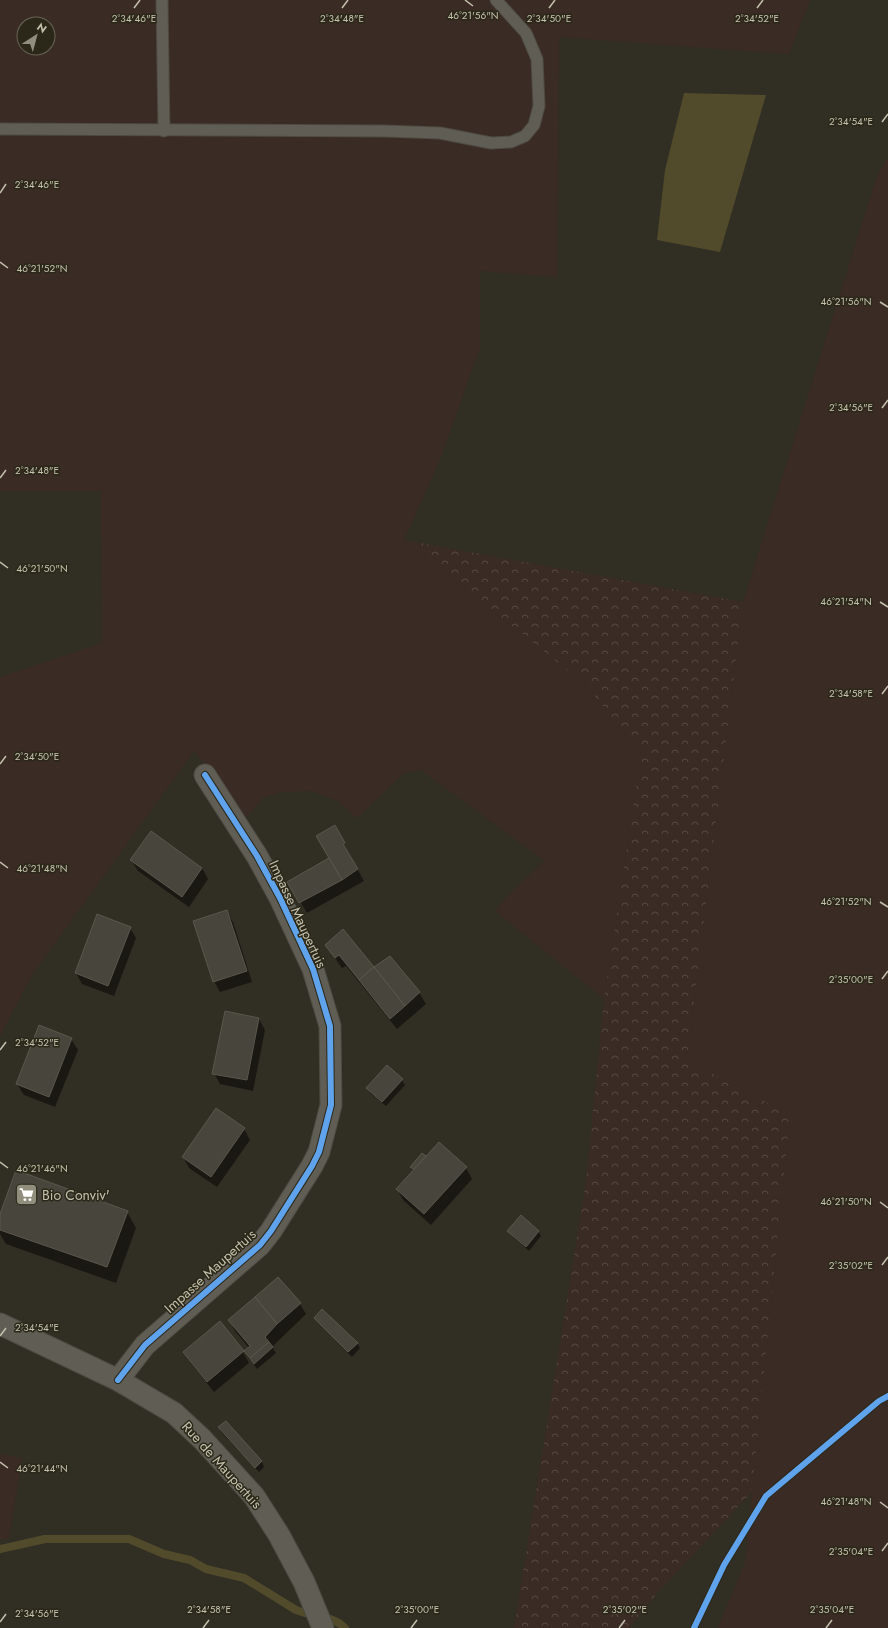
<svg xmlns="http://www.w3.org/2000/svg" width="888" height="1628" font-family="Jost,sans-serif">
  <style>
    .green { fill: #3b2b25; fill-rule: evenodd }
    .forest { fill: url(#forest-crowns) }
    .water { fill: #524b2b }
    .shadow { fill: #0007 }
    .lines { fill: none; stroke-linecap: round; stroke-linejoin: round }
    .stream { stroke: #524b2b; stroke-width: 8 }
    .building { fill: #48453c; stroke: #5a574c }
    .service-casing { stroke: #4c4a42; stroke-width: 13 }
    .minor-casing { stroke: #4c4a42; stroke-width: 23 }
    .service { stroke: #605d54; stroke-width: 11 }
    .minor { stroke: #605d54; stroke-width: 21 }
    .cycleway-casing { stroke: #2b2819; stroke-width: 8 }
    .cycleway { stroke: #60a3ed; stroke-width: 6 }
    .ticks { fill: none; stroke: #c4c1ad; stroke-width: 1.5 }
    .labels { text-anchor: middle; dominant-baseline: central; stroke-width: 3; stroke-linejoin: round; paint-order: stroke }
    .street-label { font-size: 14px; fill: #c4c1ad; stroke: #2b2819 }
    .poi-label { font-size: 14px; fill: #c4c1ad; stroke: #2b2819; text-anchor: start }
    .ticks-label { font-size: 10px; text-anchor: middle; fill: #c4c1ad; stroke: #2b2819; stroke-width: 3; stroke-linejoin: round; paint-order: stroke }
  </style>
  <defs>
    <pattern id="forest-crowns" width="20" height="18" patternUnits="userSpaceOnUse"><rect width="20" height="18" fill="#3b2b25"/><path d="M2 6a3 3 0 1 1 6 0M12 15a3 3 0 1 1 6 0" fill="none" stroke="#564842"/></pattern>
  </defs>
  <rect width="100%" height="100%" fill="#312e24"/>
  <g class="green">
    <path d="M 0,0 L 810,0 L 789,54 L 559,37 L 557,277 L 480,271 L 480,348 L 439,462 L 404,540 L 586,685 L 641,754 L 604,999 L 495,911 L 513,890 L 545,861 L 421,770 L 404,773 L 357,818 L 338,801 L 312,791 L 282,792 L 263,798 L 246,818 L 194,751 L 32,975 L 0,1036 L 0,677 L 102,643 L 101,491 L 0,491 ZM 24,24 L 48,24 L 48,48 L 24,48 Z"/>
    <polygon points="888,157 888,1628 718,1628 745,1563 790,1115 687,1060 743,602 877,176"/>
    <polygon points="0,1454 22,1458 9,1539 0,1539"/>
  </g>
  <polygon class="forest" points="404,540 743,602 687,1060 790,1115 752,1492 658,1592 629,1628 514,1628 586,1182 604,999 641,754 586,685"/>
  <polygon class="water" points="684,93 766,95 720,252 657,240 665,170"/>
  <g class="shadow">
    <polygon points="334,827 364,881 307,913 289,882 330,858"/>
    <polygon points="131,860 202,868 208,879 189,907 138,871"/>
    <polygon points="227,912 233,922 252,982 220,992 214,981"/>
    <polygon points="130,928 136,938 114,996 82,984 76,973"/>
    <polygon points="326,945 374,969 390,957 419,993 426,1004 397,1029 346,966 342,968"/>
    <polygon points="259,1019 265,1030 253,1091 220,1084 214,1073"/>
    <polygon points="71,1039 78,1050 55,1107 24,1095 17,1084"/>
    <polygon points="387,1067 402,1080 405,1085 386,1106 370,1093 367,1088"/>
    <polygon points="244,1129 250,1140 217,1187 189,1168 183,1157"/>
    <polygon points="425,1157 466,1168 472,1179 431,1225 403,1200 397,1189 414,1171 412,1167"/>
    <polygon points="127,1212 136,1228 116,1283 6,1244 0,1234 0,1217"/>
    <polygon points="509,1231 538,1231 541,1236 529,1251 512,1236"/>
    <polygon points="300,1304 306,1314 272,1347 276,1353 257,1369 245,1352 249,1348 235,1331 229,1320"/>
    <polygon points="316,1318 357,1343 360,1348 352,1357 319,1323"/>
    <polygon points="220,1323 243,1352 249,1363 214,1392 191,1363 185,1352"/>
    <polygon points="226,1423 262,1462 264,1467 259,1472 222,1433 219,1428"/>
  </g>
  <g class="lines">
    <g class="stream">
      <polyline points="0,1549 45,1539 129,1539 164,1554 190,1560 206,1569 244,1578 296,1610 305,1613"/>
      <polyline points="330,1619 339,1623 345,1628"/>
    </g>
  </g>
  <g class="building">
    <polygon points="335,825 345,843 343,844 358,869 342,880 316,836"/>
    <polygon points="151,831 202,868 182,897 130,860"/>
    <polygon points="329,858 342,880 299,903 287,882"/>
    <polygon points="227,910 247,971 213,982 193,921"/>
    <polygon points="97,914 131,927 108,986 75,973"/>
    <polygon points="343,929 374,967 359,980 339,955 335,958 325,945"/>
    <polygon points="390,956 420,992 405,1006 374,967"/>
    <polygon points="374,967 405,1006 390,1019 359,980"/>
    <polygon points="225,1011 259,1018 247,1080 212,1074"/>
    <polygon points="39,1025 72,1038 49,1097 16,1084"/>
    <polygon points="387,1065 403,1079 382,1102 366,1088"/>
    <polygon points="216,1108 245,1128 211,1177 182,1157"/>
    <polygon points="439,1142 467,1167 424,1214 396,1189"/>
    <polygon points="422,1153 426,1156 414,1169 410,1167"/>
    <polygon points="16,1170 128,1211 107,1267 0,1230 0,1214"/>
    <polygon points="521,1215 539,1231 526,1247 507,1231"/>
    <polygon points="278,1277 301,1303 277,1324 255,1297"/>
    <polygon points="255,1297 277,1324 265,1337 269,1342 250,1358 244,1351 250,1346 228,1320"/>
    <polygon points="322,1309 358,1343 348,1352 314,1318"/>
    <polygon points="220,1321 244,1351 207,1382 183,1352"/>
    <polygon points="269,1342 273,1347 254,1364 250,1358"/>
    <polygon points="226,1421 262,1461 255,1468 218,1427"/>
  </g>
  <g class="lines">
    <defs>
      <g id="service">
        <polyline points="162,0 164,131"/>
        <polyline points="0,129 384,131 440,133 491,143 511,142 525,136 534,125 539,106 537,59 526,33 496,0"/>
      </g>
      <g id="minor">
        <polyline points="0,1324 118,1380 174,1413 202,1439 254,1496 279,1535 304,1582 323,1628"/>
        <polyline points="118,1380 145,1345 260,1245 271,1231 312,1166 319,1152 331,1105 330,1026 313,969 280,898 257,856 205,775"/>
      </g>
    </defs>
    <use href="#service" class="service-casing"/>
    <use href="#minor" class="minor-casing"/>
    <use href="#service" class="service"/>
    <use href="#minor" class="minor"/>
    <defs>
      <g id="cycleway">
        <polyline points="118,1380 145,1345 260,1245 271,1231 312,1166 319,1152 331,1105 330,1026 313,969 280,898 257,856 205,775"/>
        <polyline points="694,1628 724,1565 766,1496 879,1401 888,1396"/>
      </g>
    </defs>
    <use href="#cycleway" class="cycleway-casing"/>
    <use href="#cycleway" class="cycleway"/>
  </g>
  <path class="ticks" d="M 465,0 L 473,6M 134,8 L 140,0M 342,8 L 348,0M 549,8 L 555,0M 757,8 L 763,0M 882,122 L 888,114M 0,193 L 6,184M 0,262 L 8,268M 880,302 L 888,307M 882,408 L 888,400M 0,478 L 6,470M 0,562 L 8,568M 880,602 L 888,607M 882,694 L 888,686M 0,764 L 6,756M 0,862 L 8,868M 880,902 L 888,907M 882,979 L 888,971M 0,1050 L 6,1042M 0,1162 L 8,1168M 880,1202 L 888,1208M 882,1265 L 888,1257M 0,1336 L 6,1328M 0,1462 L 8,1468M 880,1502 L 888,1508M 882,1551 L 888,1543M 0,1622 L 6,1614M 203,1628 L 209,1620M 411,1628 L 417,1620M 619,1628 L 625,1620M 826,1628 L 832,1620"/>
  <defs>
    <symbol id="supermarket-square" viewBox="-11 -11 22 22"><rect x="-9" y="-9" width="18" height="18" rx="4" fill="#918e7d" stroke="#2b2819"/><path d="M-6-5.5h2.5l.6 2H6L4.5 2H-2.5L-4.4-4H-6ZM-1.5 3.2a1.3 1.3 0 1 0 .1 0ZM3 3.2a1.3 1.3 0 1 0 .1 0Z" fill="#fff"/></symbol>
  </defs>
  <g fill-rule="evenodd">
    <use href="#supermarket-square" x="14" y="1182" width="25" height="25"/>
  </g>
  <g class="labels">
    <g class="street-label">
      <text transform="translate(298 914) rotate(65)">Impasse Maupertuis</text>
      <text transform="translate(210 1271) rotate(-42)">Impasse Maupertuis</text>
      <text transform="translate(222 1465) rotate(48)">Rue de Maupertuis</text>
    </g>
    <g class="poi-label">
      <text x="42" y="1195">Bio Conviv'</text>
    </g>
  </g>
  <g class="ticks-label">
    <text x="473" y="19">46°21'56"N</text>
    <text x="134" y="22">2°34'46"E</text>
    <text x="549" y="22">2°34'50"E</text>
    <text x="757" y="22">2°34'52"E</text>
    <text x="342" y="22">2°34'48"E</text>
    <text x="851" y="125">2°34'54"E</text>
    <text x="37" y="188">2°34'46"E</text>
    <text x="42" y="272">46°21'52"N</text>
    <text x="846" y="305">46°21'56"N</text>
    <text x="851" y="411">2°34'56"E</text>
    <text x="37" y="474">2°34'48"E</text>
    <text x="42" y="572">46°21'50"N</text>
    <text x="846" y="605">46°21'54"N</text>
    <text x="851" y="697">2°34'58"E</text>
    <text x="37" y="760">2°34'50"E</text>
    <text x="42" y="872">46°21'48"N</text>
    <text x="846" y="905">46°21'52"N</text>
    <text x="851" y="983">2°35'00"E</text>
    <text x="37" y="1046">2°34'52"E</text>
    <text x="42" y="1172">46°21'46"N</text>
    <text x="846" y="1205">46°21'50"N</text>
    <text x="851" y="1269">2°35'02"E</text>
    <text x="37" y="1331">2°34'54"E</text>
    <text x="42" y="1472">46°21'44"N</text>
    <text x="846" y="1505">46°21'48"N</text>
    <text x="851" y="1555">2°35'04"E</text>
    <text x="209" y="1613">2°34'58"E</text>
    <text x="417" y="1613">2°35'00"E</text>
    <text x="625" y="1613">2°35'02"E</text>
    <text x="832" y="1613">2°35'04"E</text>
    <text x="37" y="1617">2°34'56"E</text>
  </g>
  <g transform="translate(36 36) rotate(36)"><circle r="19" fill="#2b2819" stroke="#686554"/>
  <path d="M0-3L7 15L0 10L-7 15Z" fill="#918e7d"/>
  <text y="-6" font-size="11" font-weight="bold" text-anchor="middle" fill="#c4c1ad">N</text>
  </g>
</svg>
